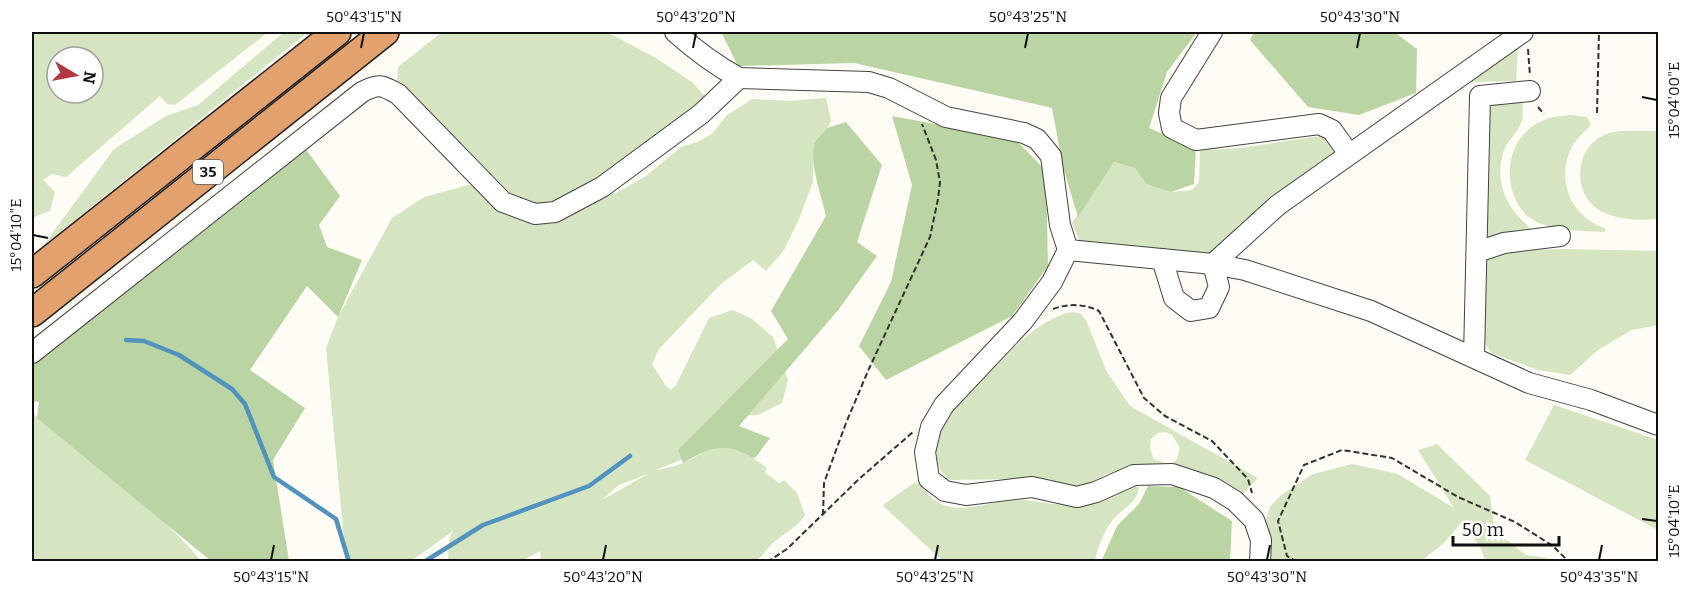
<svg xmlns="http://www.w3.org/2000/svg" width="1690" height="593" font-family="Bitter,serif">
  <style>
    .green { fill: #d5e5c1; fill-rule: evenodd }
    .forest { fill: #bad4a3 }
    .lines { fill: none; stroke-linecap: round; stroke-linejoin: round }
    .stream { stroke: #4f93be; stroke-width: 4.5 }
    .minor-casing { stroke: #434343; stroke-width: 22 }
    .highway-casing { stroke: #212121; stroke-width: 30 }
    .path { stroke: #323232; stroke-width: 2; stroke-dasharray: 6 3; stroke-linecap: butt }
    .minor { stroke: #fff; stroke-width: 20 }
    .highway { stroke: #e3a16e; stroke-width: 27 }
    .ticks { fill: none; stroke: #101010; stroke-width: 2 }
    .labels { text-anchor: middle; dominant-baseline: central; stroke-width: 6; stroke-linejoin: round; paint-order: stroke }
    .shield { fill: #fff; stroke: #585858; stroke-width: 1.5 }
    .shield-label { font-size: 15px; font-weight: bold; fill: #101010 }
    .neatline { fill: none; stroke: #101010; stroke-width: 2 }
    .ticks-label { font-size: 15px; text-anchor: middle; fill: #101010 }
  </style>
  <rect width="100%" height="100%" fill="#fefcf5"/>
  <g class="green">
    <path d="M 32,32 L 268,32 L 175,105 L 167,104 L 160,96 L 66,177 L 52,174 L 43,180 L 55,192 L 50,211 L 32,218 ZM 57,57 L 93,57 L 93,93 L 57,93 Z"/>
    <polygon points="284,32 308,32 43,246 114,149 166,116 198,105"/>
    <polygon points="442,32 607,32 656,58 692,82 708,100 567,200 538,208 502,192 397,86 398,67"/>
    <polygon points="1518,47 1516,81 1472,82 1467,73"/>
    <path d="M 1522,97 C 1522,104 1524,113 1522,120 C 1520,130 1506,142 1503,153 C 1493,187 1511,215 1538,234 L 1484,243 L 1487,100 Z"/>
    <path d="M 826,98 L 831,121 L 824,134 L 816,140 L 813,151 L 813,182 L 799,219 L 784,250 L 766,271 L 753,260 L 721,284 L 659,349 L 652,364 L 666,386 L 671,390 L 676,385 L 709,318 L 733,310 L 752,319 L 773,337 L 788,380 L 782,403 L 758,415 L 731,416 L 688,457 L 656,470 C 709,464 710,424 767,468 L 765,473 L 779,483 L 784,480 L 797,493 L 805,515 C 796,530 779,535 768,548 C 764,553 762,557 755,561 L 541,561 L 540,551 L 522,561 L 448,561 L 449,539 L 453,531 L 411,561 L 346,561 L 326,348 L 338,317 L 392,218 L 424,197 L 476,183 L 504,211 L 616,193 L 646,176 L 681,147 L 697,142 L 712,134 L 727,115 L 752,99 L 790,101 ZM 650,473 L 602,500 L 619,485 Z"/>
    <path d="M 1570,115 L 1587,117 L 1591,125 C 1584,132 1577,138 1572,147 C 1555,178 1571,218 1605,228 L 1605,232 C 1579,230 1551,233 1529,217 C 1520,211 1515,199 1512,190 C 1504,160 1517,129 1547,119 C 1554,116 1563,116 1570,115 Z"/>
    <path d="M 1621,131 L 1658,131 L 1658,219 C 1639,220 1621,221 1603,212 C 1571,197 1573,146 1607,134 C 1611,132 1616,132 1621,131 Z"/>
    <polygon points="1320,136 1340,152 1239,224 1227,239 1207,257 1080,242 1072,223 1114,162 1135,168 1146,184 1171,192 1192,190 1199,182 1200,150 1241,148"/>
    <polygon points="1563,249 1658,251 1658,325 1632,330 1598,350 1570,375 1538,370 1491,353 1479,333 1485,306 1485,260 1496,251"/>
    <path d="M 1074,312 L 1081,314 L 1086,320 L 1107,372 L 1130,406 L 1258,478 L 1241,495 L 1133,468 L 1106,474 L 1087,486 L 1076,490 L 1039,481 L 1013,479 L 951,480 C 925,465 936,430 952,411 C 980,382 1035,315 1074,312 ZM 1165,432 L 1172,435 L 1180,448 L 1177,459 L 1173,463 L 1165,463 L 1154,459 L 1150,449 L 1151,439 L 1158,433 Z"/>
    <polygon points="1554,405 1658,440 1658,530 1525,460"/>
    <path d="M 32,413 C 88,458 155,506 201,561 L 32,561 Z"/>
    <polygon points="1437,444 1490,496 1495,531 1526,555 1547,558 1550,561 1485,561 1481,549 1463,521 1443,544 1421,561 1268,561 1269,542 1265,523 1270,507 1281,495 1313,474 1352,464 1398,474 1454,508 1418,450"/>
    <path d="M 914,483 L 920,484 C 946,524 978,502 1016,500 C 1035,499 1056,507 1075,504 C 1094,501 1114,491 1132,485 L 1139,487 C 1138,503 1121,509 1112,521 C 1104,531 1097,549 1095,561 L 943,561 L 884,507 L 884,504 Z"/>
  </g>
  <g class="forest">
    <polygon points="721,32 1197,32 1167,72 1149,128 1196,148 1194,184 1171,192 1146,184 1135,168 1114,162 1078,217 1063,167 1052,108 854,63 738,66"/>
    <polygon points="1254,32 1394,32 1417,49 1416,93 1359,115 1308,107 1250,40"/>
    <polygon points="892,116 1015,139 1046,171 1048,266 1012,316 886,380 859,346 891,282 912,185"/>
    <path d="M 846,122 L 882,165 L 857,242 L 877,256 L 839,309 L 739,426 L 770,438 L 756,457 L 753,458 C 725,441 709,448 683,463 L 678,450 L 788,339 L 771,311 L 826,216 C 822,197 808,160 815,143 C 817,137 824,134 827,128 Z"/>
    <polygon points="305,148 340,196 319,225 327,247 362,260 338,317 307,286 250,370 305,408 273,460 289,561 211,561 37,418 39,402 32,401 32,363"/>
    <polygon points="1148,486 1179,487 1232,521 1230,561 1101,562 1117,526 1139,504"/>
  </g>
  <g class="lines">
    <g class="stream">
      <polyline points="126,340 144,341 179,355 232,389 245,404 274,477 336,519 349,562"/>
      <polyline points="424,562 483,525 589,486 630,456"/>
    </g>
    <defs>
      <g id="minor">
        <path d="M 675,32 C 695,50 715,65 739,78 L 869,82 L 889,88 L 946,117 L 1024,133 L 1037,139 L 1051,156 L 1060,225 L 1068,250 L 1052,282 L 1023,321 L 944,405 L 931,427 L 925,452 L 929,479 L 945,491 L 966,495 L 1032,487 L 1077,497 L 1096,492 L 1134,475 L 1172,474 L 1214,488 L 1235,501 L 1254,520 L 1261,540 L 1260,562"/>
        <polyline points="1212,32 1171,98 1169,113 1172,128 1196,140 1319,124 1332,130 1349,154"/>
        <polyline points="1068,250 1213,264 1245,270 1371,311 1529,383 1591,400 1658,425"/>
        <polyline points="1477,252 1504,243 1560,236"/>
        <polyline points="1162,259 1174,298 1191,311 1209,308 1219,287 1213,264"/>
        <polyline points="1213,264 1278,205 1523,32"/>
        <path d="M 32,353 L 362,92 C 379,83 382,85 398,94 L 503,202 L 535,214 L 555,212 L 602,187 L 701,114 L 739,78"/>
        <polyline points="1474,357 1480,96 1530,91"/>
      </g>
      <g id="highway">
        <polyline points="32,274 337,32"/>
        <polyline points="32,313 385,32"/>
      </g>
    </defs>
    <use href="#minor" class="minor-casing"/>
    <use href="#highway" class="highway-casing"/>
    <g class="path">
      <polyline points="1528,49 1530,76"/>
      <polyline points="1538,107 1544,114"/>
      <polyline points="1597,113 1599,32"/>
      <path d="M 1053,309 C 1069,303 1084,304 1099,311 L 1144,398 L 1165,416 L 1212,441 L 1248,479 L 1252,493"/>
      <polyline points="823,515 824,483 846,423 868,371 930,237 938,199 940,182 936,160 922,124"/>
      <polyline points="767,562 787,549 859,479 913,432"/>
      <polyline points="1297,562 1287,556 1278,521 1304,465 1342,450 1392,458 1458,497 1515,522 1553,546 1569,562"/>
    </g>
    <use href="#minor" class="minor"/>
    <use href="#highway" class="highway"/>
  </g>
  <path class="ticks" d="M 361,48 L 364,33M 693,48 L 696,33M 1025,48 L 1028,33M 1357,48 L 1360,33M 1642,97 L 1657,100M 33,235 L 48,238M 1642,519 L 1657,521M 271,560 L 274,545M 603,560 L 606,545M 935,560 L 938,545M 1267,560 L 1270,545M 1599,560 L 1602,545"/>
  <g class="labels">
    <rect class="shield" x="193" y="160" width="30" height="24" rx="4.5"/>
    <g class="shield-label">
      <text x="208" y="172">35</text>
    </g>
  </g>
  <rect width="1690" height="593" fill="none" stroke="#ffffff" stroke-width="66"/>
  <g transform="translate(75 75) rotate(100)"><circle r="28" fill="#ffffff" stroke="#9f9f9f" stroke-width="1.5"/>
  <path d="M0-4.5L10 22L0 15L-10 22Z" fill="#b13840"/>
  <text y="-9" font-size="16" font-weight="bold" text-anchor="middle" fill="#101010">N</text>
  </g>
  <path d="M1453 536v9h106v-9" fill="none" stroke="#101010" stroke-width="3"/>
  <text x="1462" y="536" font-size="18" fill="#101010" stroke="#ffffff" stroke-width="4.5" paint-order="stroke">50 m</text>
  <rect x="33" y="33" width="1624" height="527" class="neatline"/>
  <g class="ticks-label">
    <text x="364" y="22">50°43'15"N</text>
    <text x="696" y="22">50°43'20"N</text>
    <text x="1028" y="22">50°43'25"N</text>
    <text x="1360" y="22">50°43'30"N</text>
    <text transform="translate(1674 100) rotate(-90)" y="5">15°04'00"E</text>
    <text transform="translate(16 235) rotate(-90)" y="5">15°04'10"E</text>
    <text transform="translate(1674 521) rotate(-90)" y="5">15°04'10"E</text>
    <text x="271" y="582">50°43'15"N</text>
    <text x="603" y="582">50°43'20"N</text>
    <text x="935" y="582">50°43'25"N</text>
    <text x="1267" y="582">50°43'30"N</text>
    <text x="1599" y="582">50°43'35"N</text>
  </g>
</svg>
